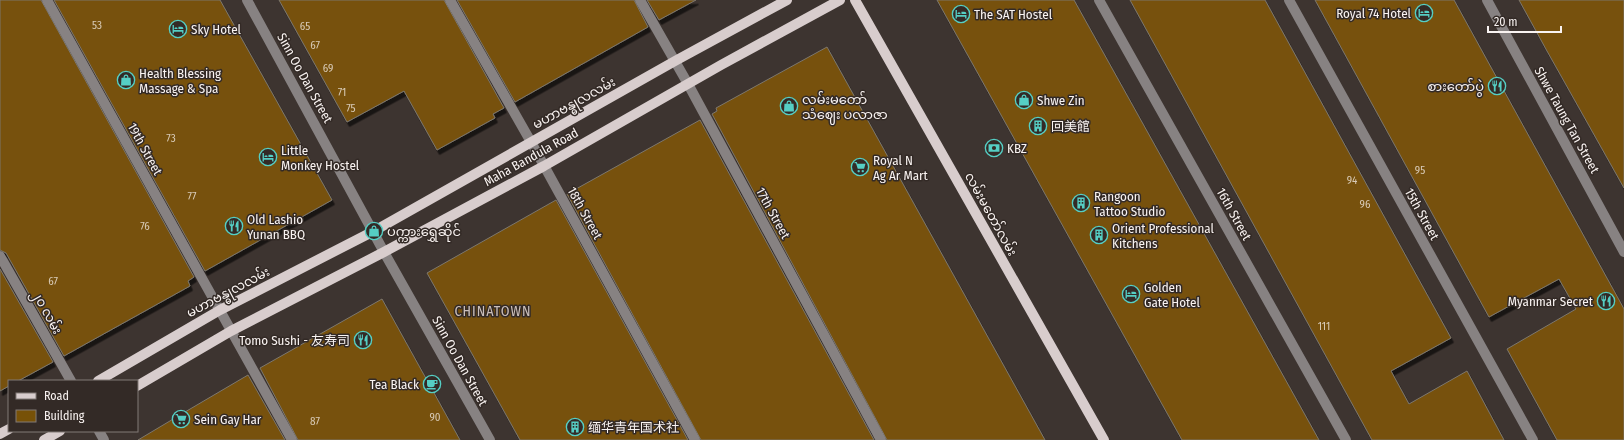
<svg xmlns="http://www.w3.org/2000/svg" width="1624" height="440" font-family="'Fira Sans Condensed','Noto Sans SC','Noto Sans Myanmar',sans-serif">
  <style>
    .building { fill: #775107; stroke: #7d776e; filter: url(#shadow) }
    .lines { fill: none; stroke-linecap: round; stroke-linejoin: round }
    .minor { stroke: #878282; stroke-width: 10 }
    .major { stroke: #d8cdcd; stroke-width: 10 }
    .labels { text-anchor: middle; dominant-baseline: central; stroke-width: 3; stroke-linejoin: round; paint-order: stroke }
    .number-label { font-size: 11px; fill: #d8cab6 }
    .poi-label { font-size: 13px; fill: #f9f3f1; stroke: #332a26; text-anchor: start }
    .street-label { font-size: 13px; fill: #f9f3f1; stroke: #332a26 }
    .neighbourhood-label { font-size: 14px; letter-spacing: 1px; fill: #cbbfba; stroke: #332a26 }
  </style>
  <defs>
    <filter id="shadow"><feDropShadow dx="2.5" dy="4.5" stdDeviation="0" flood-color="#0009"/></filter>
  </defs>
  <rect width="100%" height="100%" fill="#3d3430"/>
  <g class="building">
    <polygon points="0,0 41,0 194,277 188,281 190,286 64,356 6,253 0,250"/>
    <polygon points="54,0 220,0 332,200 205,271"/>
    <polygon points="279,0 444,0 504,108 493,114 495,118 437,150 404,91 347,122"/>
    <polygon points="457,0 634,0 648,27 515,102"/>
    <polygon points="647,0 696,0 659,20"/>
    <polygon points="937,0 1074,0 1319,440 1182,440"/>
    <polygon points="1130,0 1265,0 1451,338 1391,371 1409,404 1467,371 1504,440 1372,440"/>
    <polygon points="1315,0 1454,0 1624,309 1624,440 1557,440 1507,349 1576,309 1559,279 1489,317"/>
    <polygon points="1519,0 1624,0 1624,188 1547,51"/>
    <polygon points="827,47 1045,440 887,440 712,114 717,111 716,108"/>
    <polygon points="700,120 874,440 701,440 567,194"/>
    <polygon points="556,200 688,440 520,440 427,273"/>
    <polygon points="0,269 53,362 18,381 9,381 9,386 0,391"/>
    <polygon points="382,299 460,440 298,440 260,368"/>
    <polygon points="248,375 285,440 138,440 185,412"/>
  </g>
  <g class="lines">
    <g class="minor">
      <polyline points="47,0 292,440"/>
      <polyline points="247,0 384,252 490,440"/>
      <polyline points="450,0 531,142 695,440"/>
      <polyline points="640,0 688,84 881,440"/>
      <polyline points="1099,0 1346,440"/>
      <polyline points="1289,0 1533,440"/>
      <polyline points="1487,0 1624,252"/>
      <polyline points="0,256 71,381"/>
      <polyline points="99,431 104,440"/>
    </g>
    <g class="major">
      <polyline points="855,0 1104,440"/>
      <polyline points="98,381 220,310 374,231 675,61 787,0"/>
      <polyline points="137,386 231,331 384,252 544,166 721,65 840,0"/>
      <polyline points="0,434 9,429"/>
      <polyline points="44,440 60,431"/>
    </g>
  </g>
  <defs>
    <symbol id="hotel-ring" viewBox="-11 -11 22 22"><circle r="9.5" fill="#332a26" stroke="#55cec4" stroke-width="1.5"/><path d="M-6-4.5h1.5V1H6V5H4.5V3h-9V5H-6ZM-4 0a1.8 1.8 0 1 1 3.6 0ZM.5 0V-2.5h3Q6-2.5 6 0Z" fill="#55cec4"/></symbol>
    <symbol id="shop-ring" viewBox="-11 -11 22 22"><circle r="9.5" fill="#332a26" stroke="#55cec4" stroke-width="1.5"/><path d="M-5-2.5h2.3a2.7 3.5 0 0 1 5.4 0H5L5.5 6h-11ZM-1.5-2.5h3a1.5 2.3 0 0 0-3 0Z" fill="#55cec4"/></symbol>
    <symbol id="restaurant-ring" viewBox="-11 -11 22 22"><circle r="9.5" fill="#332a26" stroke="#55cec4" stroke-width="1.5"/><path d="M-5-6h1v4h1v-4h1v4h1v-4h1v5L-1.5 .5V6h-2V.5L-5-1ZM5-6V6H3V1.5H1.5Q1.5-4 5-6Z" fill="#55cec4"/></symbol>
    <symbol id="building-ring" viewBox="-11 -11 22 22"><circle r="9.5" fill="#332a26" stroke="#55cec4" stroke-width="1.5"/><path d="M-4-6H4V6H1V3H-1V6H-4ZM-2.5-4.3h1.7v1.8h-1.7ZM.8-4.3h1.7v1.8H.8ZM-2.5-1h1.7V.8h-1.7ZM.8-1h1.7V.8H.8Z" fill="#55cec4"/></symbol>
    <symbol id="bank-ring" viewBox="-11 -11 22 22"><circle r="9.5" fill="#332a26" stroke="#55cec4" stroke-width="1.5"/><path d="M-6-4H6V4H-6ZM0-2.3a2.3 2.3 0 1 0 0 4.6a2.3 2.3 0 1 0 0-4.6Z" fill="#55cec4"/></symbol>
    <symbol id="supermarket-ring" viewBox="-11 -11 22 22"><circle r="9.5" fill="#332a26" stroke="#55cec4" stroke-width="1.5"/><path d="M-6-5.5h2.5l.6 2H6L4.5 2H-2.5L-4.4-4H-6ZM-1.5 3.2a1.3 1.3 0 1 0 .1 0ZM3 3.2a1.3 1.3 0 1 0 .1 0Z" fill="#55cec4"/></symbol>
    <symbol id="cafe-ring" viewBox="-11 -11 22 22"><circle r="9.5" fill="#332a26" stroke="#55cec4" stroke-width="1.5"/><path d="M-5.5-4.5H6V0H3Q3 3.5 0 3.5H-2.5Q-5.5 3.5-5.5 0ZM3-3.2v2h1.7v-2ZM-6 4.5H4V6H-6Z" fill="#55cec4"/></symbol>
  </defs>
  <g fill-rule="evenodd">
    <use href="#hotel-ring" x="1414" y="3" width="20" height="20"/>
    <use href="#hotel-ring" x="951" y="4" width="20" height="20"/>
    <use href="#hotel-ring" x="168" y="19" width="20" height="20"/>
    <use href="#shop-ring" x="116" y="70" width="20" height="20"/>
    <use href="#restaurant-ring" x="1487" y="76" width="20" height="20"/>
    <use href="#shop-ring" x="1014" y="90" width="20" height="20"/>
    <use href="#shop-ring" x="779" y="96" width="20" height="20"/>
    <use href="#building-ring" x="1028" y="116" width="20" height="20"/>
    <use href="#bank-ring" x="984" y="138" width="20" height="20"/>
    <use href="#hotel-ring" x="258" y="147" width="20" height="20"/>
    <use href="#supermarket-ring" x="850" y="157" width="20" height="20"/>
    <use href="#building-ring" x="1071" y="193" width="20" height="20"/>
    <use href="#restaurant-ring" x="224" y="216" width="20" height="20"/>
    <use href="#shop-ring" x="364" y="221" width="20" height="20"/>
    <use href="#building-ring" x="1089" y="225" width="20" height="20"/>
    <use href="#hotel-ring" x="1121" y="284" width="20" height="20"/>
    <use href="#restaurant-ring" x="1596" y="291" width="20" height="20"/>
    <use href="#restaurant-ring" x="353" y="330" width="20" height="20"/>
    <use href="#cafe-ring" x="422" y="374" width="20" height="20"/>
    <use href="#supermarket-ring" x="171" y="409" width="20" height="20"/>
    <use href="#building-ring" x="565" y="417" width="20" height="20"/>
  </g>
  <g class="labels">
    <g class="number-label">
      <text x="97" y="25">53</text>
      <text x="305" y="26">65</text>
      <text x="315" y="45">67</text>
      <text x="328" y="68">69</text>
      <text x="342" y="92">71</text>
      <text x="351" y="108">75</text>
      <text x="171" y="138">73</text>
      <text x="1420" y="170">95</text>
      <text x="1352" y="180">94</text>
      <text x="192" y="196">77</text>
      <text x="1365" y="204">96</text>
      <text x="145" y="226">76</text>
      <text x="53" y="281">67</text>
      <text x="1324" y="326">111</text>
      <text x="435" y="417">90</text>
      <text x="315" y="421">87</text>
    </g>
    <g class="poi-label">
      <text x="1411" y="13" text-anchor="end">Royal 74 Hotel</text>
      <text x="974" y="14">The SAT Hostel</text>
      <text x="191" y="29">Sky Hotel</text>
      <text x="139" y="73">Health Blessing<tspan x="139" dy="15">Massage &amp; Spa</tspan></text>
      <text x="1484" y="86" text-anchor="end">စားတော်ပွဲ</text>
      <text x="802" y="99">လမ်းမတော်<tspan x="802" dy="15">သံဈေး ပလာဇာ</tspan></text>
      <text x="1037" y="100">Shwe Zin</text>
      <text x="1051" y="126">回美館</text>
      <text x="1007" y="148">KBZ</text>
      <text x="281" y="150">Little<tspan x="281" dy="15">Monkey Hostel</tspan></text>
      <text x="873" y="160">Royal N<tspan x="873" dy="15">Ag Ar Mart</tspan></text>
      <text x="1094" y="196">Rangoon<tspan x="1094" dy="15">Tattoo Studio</tspan></text>
      <text x="247" y="219">Old Lashio<tspan x="247" dy="15">Yunan BBQ</tspan></text>
      <text x="1112" y="228">Orient Professional<tspan x="1112" dy="15">Kitchens</tspan></text>
      <text x="387" y="231">ပက္ကားရွှေဆိုင်</text>
      <text x="1144" y="287">Golden<tspan x="1144" dy="15">Gate Hotel</tspan></text>
      <text x="1593" y="301" text-anchor="end">Myanmar Secret</text>
      <text x="350" y="340" text-anchor="end">Tomo Sushi - 友寿司</text>
      <text x="419" y="384" text-anchor="end">Tea Black</text>
      <text x="194" y="419">Sein Gay Har</text>
      <text x="588" y="427">缅华青年国术社</text>
    </g>
    <g class="street-label">
      <text transform="translate(305 78) rotate(61)">Sinn Oo Dan Street</text>
      <text transform="translate(574 103) rotate(-29)">မဟာဗန္ဓုလလမ်း</text>
      <text transform="translate(1567 120) rotate(61)">Shwe Taung Tan Street</text>
      <text transform="translate(145 149) rotate(61)">19th Street</text>
      <text transform="translate(531 157) rotate(-29)">Maha Bandula Road</text>
      <text transform="translate(585 213) rotate(61)">18th Street</text>
      <text transform="translate(773 213) rotate(61)">17th Street</text>
      <text transform="translate(991 214) rotate(61)">လမ်းမတော်လမ်း</text>
      <text transform="translate(1234 214) rotate(61)">16th Street</text>
      <text transform="translate(1422 214) rotate(61)">15th Street</text>
      <text transform="translate(228 292) rotate(-28)">မဟာဗန္ဓုလလမ်း</text>
      <text transform="translate(47 312) rotate(61)">၂၀ လမ်း</text>
      <text transform="translate(460 361) rotate(61)">Sinn Oo Dan Street</text>
    </g>
    <g class="neighbourhood-label">
      <text x="493" y="311">CHINATOWN</text>
    </g>
  </g>
  <rect x="8" y="380" width="130" height="52" fill="#332a26" stroke="#827a77"/>
  <rect x="16" y="393" width="20" height="6" fill="#d8cdcd" stroke="#827a77"/>
  <text x="44" y="400" font-size="12" fill="#f9f3f1">Road</text>
  <rect x="16" y="410" width="20" height="12" fill="#775107" stroke="#827a77"/>
  <text x="44" y="420" font-size="12" fill="#f9f3f1">Building</text>
  <path d="M1488 26v6h73v-6" fill="none" stroke="#f9f3f1" stroke-width="2"/>
  <text x="1494" y="26" font-size="12" fill="#f9f3f1" stroke="#332a26" stroke-width="3" paint-order="stroke">20 m</text>
</svg>
